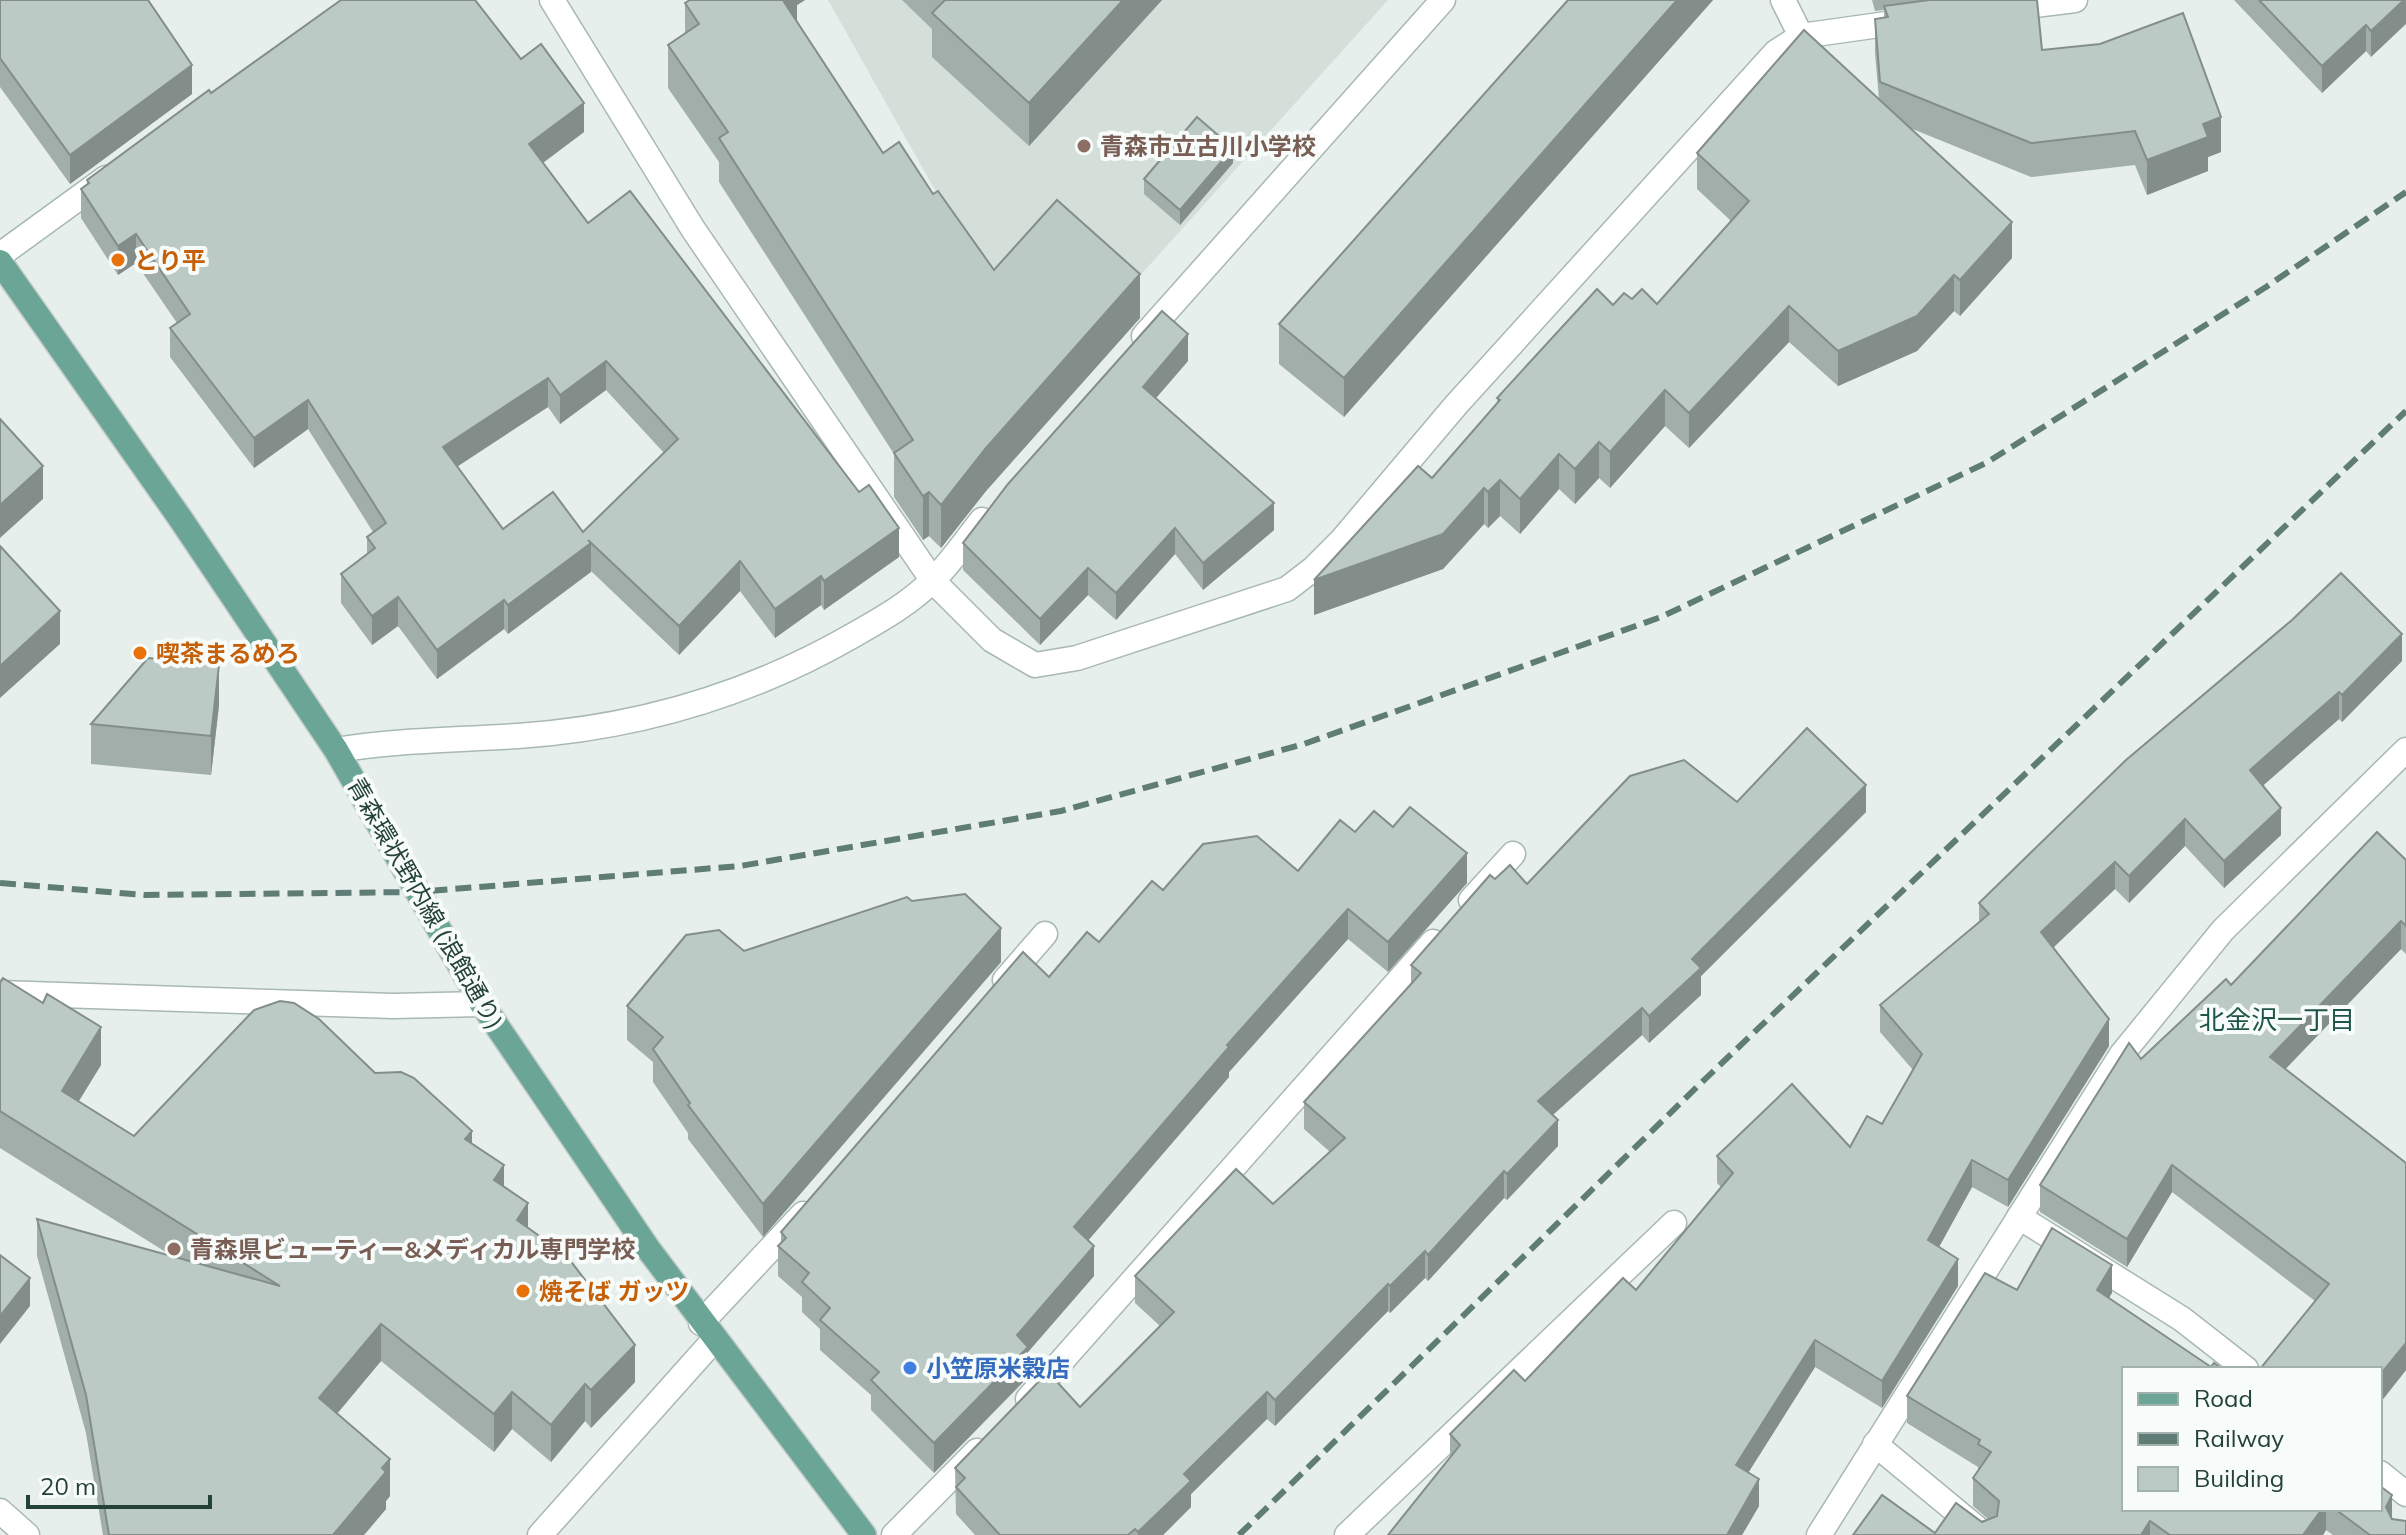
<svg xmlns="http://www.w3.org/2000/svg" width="2406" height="1535" font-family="Mulish,'Noto Sans JP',sans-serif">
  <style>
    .built { fill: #d4dfda }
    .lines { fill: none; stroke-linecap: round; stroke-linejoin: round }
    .lane-casing { stroke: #a8b8b2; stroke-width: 27 }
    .street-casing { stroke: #a8b8b2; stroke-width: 27 }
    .primary-casing { stroke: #c2cac8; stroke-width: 27 }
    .lane { stroke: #fff; stroke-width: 24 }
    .street { stroke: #fff; stroke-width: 24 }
    .primary { stroke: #6aa596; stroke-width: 24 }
    .rail { stroke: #5f7d75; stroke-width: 6; stroke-dasharray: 16 8; stroke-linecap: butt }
    .wall { fill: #a1aea9; fill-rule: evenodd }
    .shaded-wall { fill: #838d89 }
    .building { fill: #bbcac4; stroke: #838d89; stroke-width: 2; fill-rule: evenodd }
    .education-dot { fill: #8d6e63; stroke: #f7fbf9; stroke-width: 3 }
    .food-dot { fill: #e8710a; stroke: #f7fbf9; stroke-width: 3 }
    .shop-dot { fill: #3f7fe0; stroke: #f7fbf9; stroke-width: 3 }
    .labels { text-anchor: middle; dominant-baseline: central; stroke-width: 8; stroke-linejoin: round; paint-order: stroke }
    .education-label { font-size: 24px; font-weight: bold; fill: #785e54; stroke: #f7fbf9; text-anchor: start }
    .food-label { font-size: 24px; font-weight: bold; fill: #c56008; stroke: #f7fbf9; text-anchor: start }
    .street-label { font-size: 24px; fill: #24423a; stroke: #f7fbf9 }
    .shop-label { font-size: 24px; font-weight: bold; fill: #366cbe; stroke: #f7fbf9; text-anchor: start }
    .neighbourhood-label { font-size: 26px; fill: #1f5548; stroke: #f7fbf9 }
  </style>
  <rect width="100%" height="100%" fill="#e6efeb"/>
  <polygon class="built" points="828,0 1388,0 1057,368 993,293"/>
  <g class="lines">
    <defs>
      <g id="lane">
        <polyline points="2019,1217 2182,1319 2246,1369"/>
        <polyline points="2380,1473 2406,1494"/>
        <polyline points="0,1511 27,1535"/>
        <polyline points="1347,1535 1674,1223"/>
      </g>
      <g id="street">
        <polyline points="552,0 693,229 933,581 992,640 1035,665 1077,658 1287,589 1313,569 1342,540 1456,405 1776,52 1801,36 1908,21"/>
        <polyline points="1783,0 1801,36"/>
        <polyline points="2004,9 2075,0"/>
        <polyline points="0,255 106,178"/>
        <polyline points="1144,336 1443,0"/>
        <path d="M 336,750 C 397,740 457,740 518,736 C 636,728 749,695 852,636 C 880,620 909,604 932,581 C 951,563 966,540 982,520"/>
        <polyline points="1471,900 1513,854"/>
        <polyline points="1005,980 1045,934"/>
        <polyline points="0,993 393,1006 482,1004"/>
        <polyline points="701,1323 803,1214"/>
        <polyline points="1028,1399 1433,942"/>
        <polyline points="1875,1444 1985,1535"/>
        <polyline points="540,1535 714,1340"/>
        <polyline points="894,1535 977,1451"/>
        <polyline points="1819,1535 2122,1054 2223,930 2406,750"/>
      </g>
      <polyline id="primary" points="0,262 180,518 336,750 482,1004 649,1250 864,1535"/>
    </defs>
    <use href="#lane" class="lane-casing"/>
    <use href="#street" class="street-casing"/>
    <use href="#primary" class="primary-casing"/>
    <use href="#lane" class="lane"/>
    <use href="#street" class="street"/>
    <use href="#primary" class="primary"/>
    <g class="rail">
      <polyline points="0,883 145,895 416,892 740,866 1061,811 1304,744 1661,617 1986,463 2266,287 2406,192"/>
      <polyline points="1239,1535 1701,1083 2406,411"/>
    </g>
  </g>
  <g class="wall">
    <polygon points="0,0 192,94 70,184 0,87"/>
    <polygon points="690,0 805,0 797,5 797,21 883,153 933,194 994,270 1140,318 986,491 941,548 929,536 923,540 894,497 894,454 719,182 719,162 668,88 668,45 685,34 685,3"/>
    <polygon points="902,0 1162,0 1029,146 932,57 932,29"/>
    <polygon points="1568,0 1713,0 1344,417 1279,364 1279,324"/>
    <polygon points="1872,0 2037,0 2042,50 2221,152 2208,157 2208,171 2147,195 2135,165 2031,177 1910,128 2012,258 1960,316 1954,311 1917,351 1838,386 1789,342 1689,448 1665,426 1610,488 1599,478 1575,504 1559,489 1520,534 1500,516 1488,528 1484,524 1443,569 1314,615 1497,403 1497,398 1613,305 1632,299 1657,304 1731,221 1697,189 1697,153 1879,99 1875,53 1875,19 1884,18 1884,10 1875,11"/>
    <polygon points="2234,0 2406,0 2371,57 2366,51 2322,93"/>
    <path d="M 521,59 L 584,132 L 543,163 L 588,223 L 899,557 L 824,610 L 821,605 L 775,638 L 740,591 L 679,655 L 591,571 L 508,634 L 504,629 L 437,679 L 398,626 L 372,645 L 341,603 L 341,574 L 367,554 L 367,537 L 373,532 L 308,429 L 254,468 L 170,357 L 170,328 L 177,323 L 136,263 L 118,275 L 81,218 L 81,189 L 87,185 L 87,180 L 211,93 ZM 606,390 L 664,453 L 583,532 L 503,529 L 457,466 L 548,407 L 560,424 Z"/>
    <polygon points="1233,163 1180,225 1144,194 1144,179"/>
    <polygon points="1188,361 1156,398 1274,530 1203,590 1175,554 1116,620 1088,595 1040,645 963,570 963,543"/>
    <polygon points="2402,661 2342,722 2339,719 2262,786 2281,835 2224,888 2185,846 2129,903 2115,889 2054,947 2109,1046 2008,1207 1972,1187 1939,1247 1958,1286 1882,1408 1815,1367 1748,1473 1759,1506 1742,1535 1388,1535 1450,1457 1450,1434 1525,1381 1636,1290 1721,1187 1717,1183 1717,1156 1850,1147 1882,1124 1913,1070 1880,1032 1880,1005 1979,922 1979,903 2126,760"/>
    <polygon points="219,705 211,775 91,764 91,724"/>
    <polygon points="1737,802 1866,812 1701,976 1701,995 1649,1043 1642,1035 1553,1115 1558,1146 1507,1200 1504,1198 1428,1281 1425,1278 1390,1313 1388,1311 1275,1426 1267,1419 1191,1494 1191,1507 1163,1535 975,1535 956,1514 955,1468 1080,1407 1160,1326 1135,1303 1135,1276 1273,1204 1330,1152 1304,1129 1304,1102 1411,984 1411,965 1495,879 1527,884"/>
    <polygon points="1393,827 1467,883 1388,972 1348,939 1229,1072 1229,1077 1088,1240 1094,1276 1028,1352 1028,1377 934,1473 871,1410 871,1395 820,1350 820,1329 802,1312 802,1297 778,1276 778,1246 781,1243 781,1232 1049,977 1099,942 1163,890 1298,871 1355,832"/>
    <polygon points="2406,860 2406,954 2401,949 2285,1069 2406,1163 2406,1370 2380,1403 2380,1369 2315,1301 2172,1192 2127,1267 2040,1212 2040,1185 2141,1059 2231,985"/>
    <polygon points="744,951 1001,962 763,1237 688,1139 688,1133 653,1082 653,1062 627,1040 627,1006"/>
    <polygon points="0,983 101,1065 79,1101 134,1136 375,1073 472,1143 504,1187 528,1228 635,1382 591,1428 585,1421 551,1462 512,1429 494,1452 381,1361 337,1414 390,1496 386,1501 386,1509 364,1535 103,1535 86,1433 37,1256 37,1219 172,1256 0,1148"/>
    <polygon points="2017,1290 2112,1293 2108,1298 2211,1367 2124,1509 2380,1509 2392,1495 2392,1519 2406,1535 2333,1535 2326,1530 2323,1535 1853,1535 1935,1533 1988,1519 1973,1506 1973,1478 1978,1470 1978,1467 1907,1423 1907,1396"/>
  </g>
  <g class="shaded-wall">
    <polygon points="781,0 805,0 797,5 797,38"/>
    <polygon points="1123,0 1162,0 1029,146 1029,103"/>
    <polygon points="1677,0 1713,0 1344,417 1344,378"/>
    <polygon points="2404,0 2406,0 2406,24 2371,57 2371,31"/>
    <polygon points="2366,25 2366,51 2322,93 2322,66"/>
    <polygon points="192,65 192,94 70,184 70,155"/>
    <polygon points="584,103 584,132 529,173 529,144"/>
    <polygon points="2221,117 2221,152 2208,157 2208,171 2147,195 2147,160 2203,124"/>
    <polygon points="1233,148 1233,163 1180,225 1180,210"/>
    <polygon points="2012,222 2012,258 1960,316 1960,280"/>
    <polygon points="136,234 136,263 118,275 118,246"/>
    <polygon points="1140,274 1140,318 986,491 941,548 941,505 986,448"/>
    <polygon points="1954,275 1954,311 1917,351 1838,386 1838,351"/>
    <polygon points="1789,306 1789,342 1689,448 1689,413"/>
    <polygon points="1188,334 1188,361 1143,413 1143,387"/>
    <polygon points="606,361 606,390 560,424 560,395"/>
    <polygon points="548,378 548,407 443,476 443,447"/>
    <polygon points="1665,390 1665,426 1610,488 1610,452"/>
    <polygon points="308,400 308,429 254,468 254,438"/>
    <polygon points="1599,442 1599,478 1575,504 1575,469"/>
    <polygon points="1559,454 1559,489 1520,534 1520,499"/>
    <polygon points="43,466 43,499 0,538 0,505"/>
    <polygon points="1500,480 1500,516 1488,528 1488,492"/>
    <polygon points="1484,488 1484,524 1443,569 1314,615 1314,580"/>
    <polygon points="929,492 929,536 923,540 923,496"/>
    <polygon points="1274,503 1274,530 1203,590 1203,563"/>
    <polygon points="899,528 899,557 824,610 824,581"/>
    <polygon points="1175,528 1175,554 1116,620 1116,593"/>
    <polygon points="591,543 591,572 508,634 508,605"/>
    <polygon points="740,561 740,591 679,655 679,626"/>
    <polygon points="1088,568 1088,595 1040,645 1040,619"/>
    <polygon points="821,576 821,605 775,638 775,609"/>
    <polygon points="398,597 398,626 372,645 372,616"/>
    <polygon points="504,600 504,629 437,679 437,650"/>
    <polygon points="60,611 60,644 0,698 0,666"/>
    <polygon points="2402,634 2402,661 2342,722 2342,695"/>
    <polygon points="219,665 219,705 211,775 211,736"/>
    <polygon points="2339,692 2339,719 2250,797 2250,770"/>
    <polygon points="1866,785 1866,812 1701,976 1701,995 1649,1043 1649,1016 1692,959"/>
    <polygon points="2281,808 2281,835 2224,888 2224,861"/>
    <polygon points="2185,819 2185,846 2129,903 2129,876"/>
    <polygon points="1467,853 1467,883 1388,972 1388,942"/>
    <polygon points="2115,862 2115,889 2041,959 2041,932"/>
    <polygon points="1348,909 1348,939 1229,1072 1229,1077 1074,1257 1074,1227 1227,1045"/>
    <polygon points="2401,921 2401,949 2270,1085 2270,1057"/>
    <polygon points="1001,928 1001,962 763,1237 763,1204"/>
    <polygon points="1642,1008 1642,1035 1538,1128 1538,1101"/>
    <polygon points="2109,1019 2109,1046 2008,1207 2008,1180"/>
    <polygon points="101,1027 101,1065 62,1128 62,1091"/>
    <polygon points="1558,1120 1558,1146 1507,1200 1507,1174"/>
    <polygon points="472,1131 472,1168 465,1139"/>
    <polygon points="1972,1160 1972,1187 1928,1267 1928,1240"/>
    <polygon points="504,1165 504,1203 494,1180"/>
    <polygon points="2172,1165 2172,1192 2127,1267 2127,1239"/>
    <polygon points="1504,1171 1504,1198 1428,1281 1428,1255"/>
    <polygon points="528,1203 528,1241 517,1220"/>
    <polygon points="1094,1246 1094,1276 1028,1352 1028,1377 934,1473 934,1443 1017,1335"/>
    <polygon points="1425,1251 1425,1278 1390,1313 1390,1286"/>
    <polygon points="1958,1259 1958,1286 1882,1408 1882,1381"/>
    <polygon points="2112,1265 2112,1293 2097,1318 2097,1290"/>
    <polygon points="30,1278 30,1306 0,1344 0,1316"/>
    <polygon points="1388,1284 1388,1311 1275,1426 1275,1400"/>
    <polygon points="381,1324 381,1361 319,1435 319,1398"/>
    <polygon points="1815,1340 1815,1367 1736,1492 1736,1465"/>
    <polygon points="2406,1343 2406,1370 2380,1403 2380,1375"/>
    <polygon points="635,1345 635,1382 591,1428 591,1390"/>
    <polygon points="585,1384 585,1421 551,1462 551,1425"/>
    <polygon points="512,1392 512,1429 494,1452 494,1414"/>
    <polygon points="1267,1392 1267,1419 1191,1494 1191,1507 1163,1535 1138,1535 1138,1532 1184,1474"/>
    <polygon points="390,1459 390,1496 386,1501 386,1509 364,1535 333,1535"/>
    <polygon points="1759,1479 1759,1506 1742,1535 1727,1535"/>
    <polygon points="2392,1495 2392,1522 2386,1507"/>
    <polygon points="2322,1509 2326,1509 2326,1530 2323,1535 2303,1535"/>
    <polygon points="2150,1521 2150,1535 2141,1535"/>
  </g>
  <g class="building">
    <polygon points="0,0 148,0 192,65 70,155 0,58"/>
    <path d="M 341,0 L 475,0 L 521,59 L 541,44 L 584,103 L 529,144 L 588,223 L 630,191 L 859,492 L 869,485 L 899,528 L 824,581 L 821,576 L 775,609 L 740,561 L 679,626 L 588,540 L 591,543 L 508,605 L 504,600 L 437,650 L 398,597 L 372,616 L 341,574 L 375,548 L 367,537 L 386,523 L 308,400 L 254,438 L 170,328 L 190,314 L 136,234 L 118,246 L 81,189 L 89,183 L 87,180 L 209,90 L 211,93 ZM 606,361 L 678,439 L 583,532 L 553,492 L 503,529 L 443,447 L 548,378 L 560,395 Z"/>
    <polygon points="690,0 788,0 784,2 883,153 899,142 933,194 938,191 994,270 1057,200 1140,274 986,448 941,505 929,492 923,496 894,453 913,440 719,138 728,132 668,45 699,24 685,3"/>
    <polygon points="945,0 1123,0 1029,103 932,13"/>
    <polygon points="1568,0 1677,0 1344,378 1279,324"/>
    <polygon points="1929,0 2037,0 2042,50 2100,44 2183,13 2221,117 2203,124 2208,137 2147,160 2135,131 2031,143 1880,82 1875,19 1888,17 1884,6"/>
    <polygon points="2259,0 2404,0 2371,31 2366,25 2322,66"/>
    <polygon points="1804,30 2012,222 1960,280 1954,275 1917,316 1838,351 1789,306 1689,413 1665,390 1610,452 1599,442 1575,469 1559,454 1520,499 1500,480 1488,492 1484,488 1443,534 1314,580 1418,466 1432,478 1500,400 1497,398 1597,289 1613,305 1624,293 1632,299 1642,289 1657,304 1749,201 1697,153"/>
    <polygon points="1197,117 1233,148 1180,210 1144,179"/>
    <polygon points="1162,311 1188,334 1143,387 1274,503 1203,563 1175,528 1116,593 1088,568 1040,619 963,543 1008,484"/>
    <polygon points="0,419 43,466 0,505"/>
    <polygon points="0,546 60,611 0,666"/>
    <polygon points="2341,573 2402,634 2342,695 2339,692 2250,770 2281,808 2224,861 2185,819 2129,876 2115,862 2041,932 2109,1019 2008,1180 1972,1160 1928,1240 1958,1259 1882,1381 1815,1340 1736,1465 1759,1479 1727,1535 1388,1535 1460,1445 1450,1434 1514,1370 1525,1381 1623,1278 1636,1290 1733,1173 1717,1156 1792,1084 1850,1147 1867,1116 1882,1124 1922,1054 1880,1005 1989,914 1979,903 2126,760 2292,620"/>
    <polygon points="148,658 219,665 211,736 91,724"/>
    <polygon points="1807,728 1866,785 1692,959 1701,968 1649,1016 1642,1008 1538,1101 1558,1120 1507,1174 1504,1171 1428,1255 1425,1251 1390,1286 1388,1284 1275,1400 1267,1392 1184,1474 1191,1481 1138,1532 1135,1529 1128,1535 1000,1535 956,1487 965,1478 955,1468 1048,1372 1080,1407 1174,1312 1135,1276 1236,1169 1273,1204 1345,1138 1304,1102 1421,973 1411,965 1490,875 1495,879 1510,865 1527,884 1630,776 1684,760 1737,802"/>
    <polygon points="1410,807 1467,853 1388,942 1348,909 1227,1045 1229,1047 1074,1227 1094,1246 1017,1335 1028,1347 934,1443 871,1380 879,1372 820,1320 830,1308 802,1282 809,1273 778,1246 786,1238 781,1232 1023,952 1049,977 1087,932 1099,942 1152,881 1163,890 1203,844 1257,836 1298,871 1340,820 1355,832 1374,811 1393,827"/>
    <polygon points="2377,832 2406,860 2406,926 2401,921 2270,1057 2406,1163 2406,1343 2380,1375 2380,1369 2260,1369 2329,1284 2172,1165 2127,1239 2040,1185 2129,1043 2141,1059 2226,979 2231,985"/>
    <polygon points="965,894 1001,928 763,1204 688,1105 690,1103 653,1049 663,1037 627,1006 686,935 719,930 744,951 907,897 912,901"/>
    <polygon points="3,978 43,1003 47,994 101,1027 62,1091 134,1136 254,1010 280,1001 294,1003 319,1019 375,1073 401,1072 414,1078 472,1131 465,1139 504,1165 494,1180 528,1203 517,1220 566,1255 635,1345 591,1390 585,1384 551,1425 512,1392 494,1414 381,1324 319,1398 390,1459 382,1468 386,1472 333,1535 109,1535 86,1395 37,1219 280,1286 0,1111 0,983"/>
    <polygon points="2052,1228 2112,1265 2097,1290 2211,1367 2214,1363 2222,1369 2124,1369 2124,1509 2322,1509 2303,1535 2170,1535 2150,1521 2141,1535 1853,1535 1882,1495 1935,1533 1956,1503 1982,1522 1997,1516 1999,1501 1973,1478 1991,1452 1978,1444 1980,1440 1907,1396 1985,1273 2017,1290"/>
    <polygon points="0,1255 30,1278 0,1316"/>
    <polygon points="2380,1486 2392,1495 2386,1507 2392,1519 2406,1521 2406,1535 2370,1535 2335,1509 2380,1509"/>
  </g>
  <g class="education-dot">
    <circle cx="1084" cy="146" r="8"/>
    <circle cx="174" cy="1249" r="8"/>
  </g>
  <g class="food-dot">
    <circle cx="118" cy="260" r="8"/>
    <circle cx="140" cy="653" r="8"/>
    <circle cx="523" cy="1291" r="8"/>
  </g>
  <circle class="shop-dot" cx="910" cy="1368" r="8"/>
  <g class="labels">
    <g class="education-label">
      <text x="1100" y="146">青森市立古川小学校</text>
      <text x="190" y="1249">青森県ビューティー&amp;メディカル専門学校</text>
    </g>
    <g class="food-label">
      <text x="134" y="260">とり平</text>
      <text x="156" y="653">喫茶まるめろ</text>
      <text x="539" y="1291">焼そば ガッツ</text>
    </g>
    <g class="street-label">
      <text transform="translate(426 903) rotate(60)">青森環状野内線 (浪館通り)</text>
    </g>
    <g class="shop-label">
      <text x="926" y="1368">小笠原米穀店</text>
    </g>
    <g class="neighbourhood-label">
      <text x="2277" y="1019">北金沢一丁目</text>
    </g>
  </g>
  <rect x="2122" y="1367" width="260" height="144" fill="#f7fbf9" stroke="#a3b1ad" stroke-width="2"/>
  <rect x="2138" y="1393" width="40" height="12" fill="#6aa596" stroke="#a3b1ad" stroke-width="2"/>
  <text x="2194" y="1407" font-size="24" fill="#24423a">Road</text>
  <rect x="2138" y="1433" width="40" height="12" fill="#5f7d75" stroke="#a3b1ad" stroke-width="2"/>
  <text x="2194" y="1447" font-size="24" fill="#24423a">Railway</text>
  <rect x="2138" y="1467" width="40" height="24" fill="#bbcac4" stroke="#a3b1ad" stroke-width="2"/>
  <text x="2194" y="1487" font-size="24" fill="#24423a">Building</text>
  <path d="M28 1495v12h182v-12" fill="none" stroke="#24423a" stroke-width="4"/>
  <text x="40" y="1495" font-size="24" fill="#24423a" stroke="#f7fbf9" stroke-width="6" paint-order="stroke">20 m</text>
</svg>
